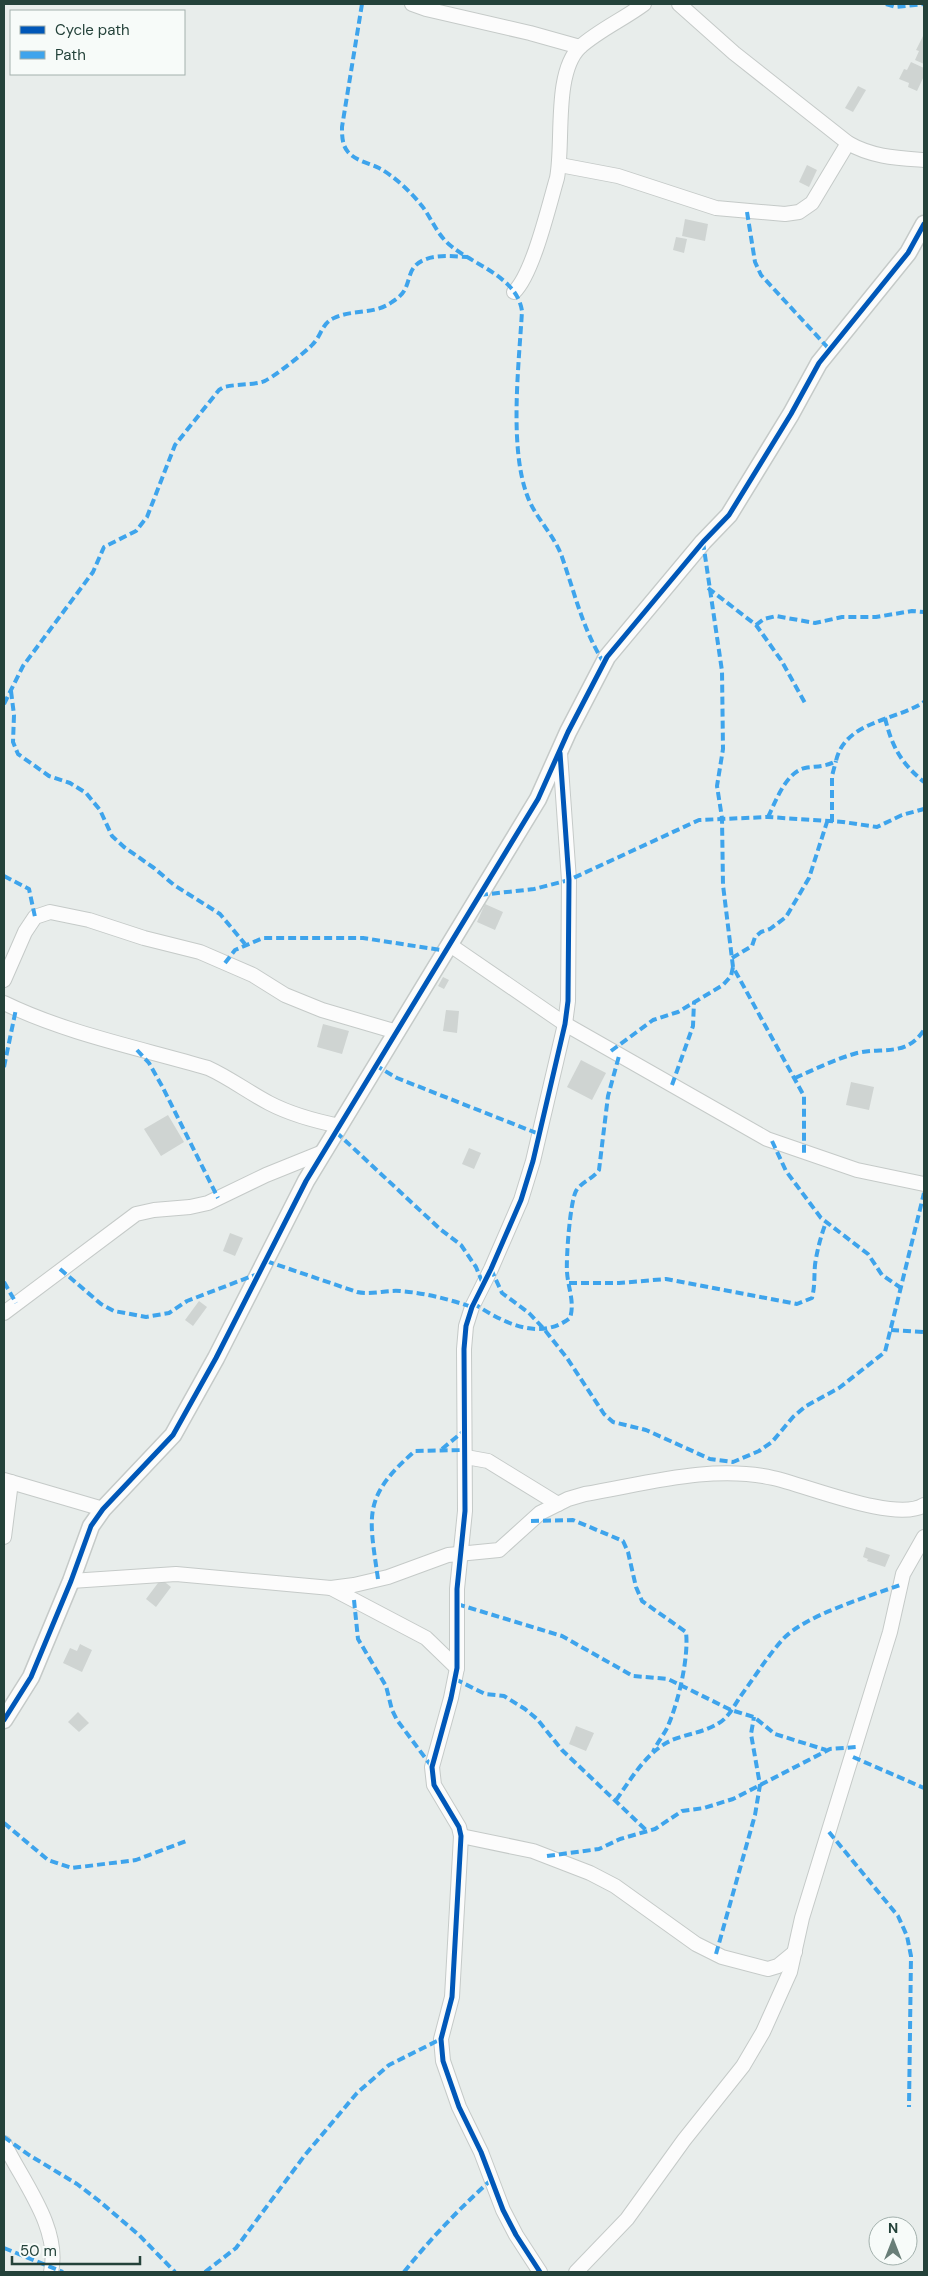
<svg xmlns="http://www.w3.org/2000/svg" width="928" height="2276" font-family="'DM Sans',sans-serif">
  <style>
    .building { fill: #cfd4d2 }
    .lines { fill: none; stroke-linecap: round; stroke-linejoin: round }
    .minor-casing { stroke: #c5cac8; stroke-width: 16 }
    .tertiary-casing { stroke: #c5cac8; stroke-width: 19 }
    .minor { stroke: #fcfcfc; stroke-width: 14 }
    .tertiary { stroke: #fcfcfc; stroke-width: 16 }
    .quiet { stroke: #3ea4ec; stroke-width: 4; stroke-dasharray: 8 4; stroke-linecap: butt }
    .cycleway-casing { stroke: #f7fbf9; stroke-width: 8 }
    .cycleway { stroke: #0057b8; stroke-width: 5 }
  </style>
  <rect width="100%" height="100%" fill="#e8edeb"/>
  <g class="building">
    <polygon points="923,36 924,37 924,64 915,60 919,51 916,50"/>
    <polygon points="911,62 924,68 924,76 917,91 908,87 909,83 899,79 904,69 907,70"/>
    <polygon points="858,86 866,90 853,112 845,108"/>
    <polygon points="807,165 817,170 809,187 799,182"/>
    <polygon points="685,219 708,224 705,241 682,236"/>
    <polygon points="676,237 687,239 684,253 673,250"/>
    <polygon points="485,904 503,912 495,930 477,922"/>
    <polygon points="443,977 449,980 444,989 438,986"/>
    <polygon points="446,1010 459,1011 457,1033 443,1031"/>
    <polygon points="323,1024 349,1031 342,1054 317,1047"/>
    <polygon points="581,1060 606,1073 592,1100 567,1087"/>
    <polygon points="851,1082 874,1087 869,1110 846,1105"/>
    <polygon points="168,1115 184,1142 161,1156 144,1129"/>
    <polygon points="469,1148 481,1153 474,1169 462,1164"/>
    <polygon points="230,1233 243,1238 235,1256 223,1251"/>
    <polygon points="199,1301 207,1307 193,1326 185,1320"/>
    <polygon points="866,1547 890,1555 885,1567 867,1561 868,1559 863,1557"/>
    <polygon points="161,1579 171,1587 156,1607 146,1599"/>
    <polygon points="80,1644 92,1650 82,1672 63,1663 70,1648 77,1651"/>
    <polygon points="78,1712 89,1723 79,1732 68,1722"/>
    <polygon points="576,1726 594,1733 586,1751 569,1744"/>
  </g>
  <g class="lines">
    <defs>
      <g id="minor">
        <polyline points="412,4 426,9 530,33 580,47"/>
        <path d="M 679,4 L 734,53 L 848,143 C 872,157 897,158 924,160"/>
        <polyline points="560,165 618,176 716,208 785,214 799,212 812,203 848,143"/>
        <path d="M 514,292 C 533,274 549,205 557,178 C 564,143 553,73 580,47 C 599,30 624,19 644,4"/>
        <polyline points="450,945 565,1024 767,1139 857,1170 924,1184"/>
        <polyline points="4,980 25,932 35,917 50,912 89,920 144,938 200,952 253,975 285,995 322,1010 397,1032"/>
        <path d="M 4,1003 C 68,1034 140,1048 208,1068 C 230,1078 248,1092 269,1103 C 292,1115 315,1121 340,1126"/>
        <polyline points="4,1313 136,1214 154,1210 190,1207 208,1203 266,1175 323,1152"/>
        <polyline points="466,1457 488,1461 558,1504"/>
        <polyline points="4,1480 103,1509"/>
        <polyline points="4,1537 11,1482"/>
        <path d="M 71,1581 L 176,1574 L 331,1588 L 354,1585 L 388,1577 L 448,1555 L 499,1550 L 540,1513 L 568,1499 L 585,1494 C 645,1484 712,1464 773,1478 C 806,1485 896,1523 924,1505"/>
        <polyline points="331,1588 426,1638 457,1668"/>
        <polyline points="461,1836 533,1851 590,1873 615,1886 696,1944 722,1957 768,1969 778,1966 795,1952"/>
        <path d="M 4,2143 C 22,2181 61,2228 51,2272"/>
        <polyline points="540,2272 516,2235 503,2210 481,2152 459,2107 443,2061 441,2039 452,1997 461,1836 459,1827 434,1785 432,1767 451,1698 457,1668 457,1589 465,1511 464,1349 466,1326 472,1307 491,1269 521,1200 533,1161 565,1024 568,1001 569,880 560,753"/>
        <polyline points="576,2272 627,2219 684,2140 743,2066 763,2032 790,1972 802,1918 890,1632 903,1574 924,1537"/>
      </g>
      <polyline id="tertiary" points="4,1720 31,1677 71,1581 91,1526 103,1509 173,1435 216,1358 306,1181 538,799 568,732 607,657 703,542 729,515 791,414 819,363 908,253 924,224"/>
    </defs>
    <use href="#minor" class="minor-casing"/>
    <use href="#tertiary" class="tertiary-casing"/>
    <use href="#minor" class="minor"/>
    <use href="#tertiary" class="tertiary"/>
    <g class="quiet">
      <path d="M 362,4 L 342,127 C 342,136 342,145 348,152 C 356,161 369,163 379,168 C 394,176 411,192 422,206 C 432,219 437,235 451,246 C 474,265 517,277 522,311 C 519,364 509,446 527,495 C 535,518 554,534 562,557 C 575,594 583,630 604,663"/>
      <polyline points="886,4 896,7 924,4"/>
      <polyline points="747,212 755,262 761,275 830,350"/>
      <polyline points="703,542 722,671 723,749 717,786 722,818 723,885 733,967 804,1096 804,1154"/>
      <polyline points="708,588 756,625 781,660 805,703"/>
      <polyline points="756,625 764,619 776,616 815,623 842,617 876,617 912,611 924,612"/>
      <polyline points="11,691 14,715 13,742 18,754 49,776 70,783 86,793 100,810 112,836 124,847 154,868 174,885 220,914 245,944"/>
      <path d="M 4,704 L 23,666 L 93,572 L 104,547 L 136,531 L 147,517 L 175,445 L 219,390 L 224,387 C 237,384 250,385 262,382 C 269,381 307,351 313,344 C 321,336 322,323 334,318 C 353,309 374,315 392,302 C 405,294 406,288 410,275 C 417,252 449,256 467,257"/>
      <path d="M 885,718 C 892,747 901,763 924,782"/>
      <path d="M 768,817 C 776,801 786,772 805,768 C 816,766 826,767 836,761 C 845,721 895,721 924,702"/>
      <polyline points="832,822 832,776 836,761"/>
      <polyline points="4,876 29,889 35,917"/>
      <polyline points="480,895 534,889 569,880 699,820 768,817 843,822 877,827 902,815 924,809"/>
      <polyline points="732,958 752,946 755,937 761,932 770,929 786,917 809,878 827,822"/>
      <polyline points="225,963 235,950 263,938 363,938 447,951"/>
      <polyline points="137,1050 149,1063 162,1086 218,1198"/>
      <polyline points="611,1051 653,1020 678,1012 723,985 731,976 733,967"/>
      <polyline points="375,1065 397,1078 539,1134"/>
      <polyline points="4,1067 16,1009"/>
      <path d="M 795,1078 C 815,1069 836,1059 857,1053 C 884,1047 906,1057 924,1030"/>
      <polyline points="672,1085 693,1026 694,1002"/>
      <polyline points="336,1132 440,1229 461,1245 476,1267 483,1284"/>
      <polyline points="772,1141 786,1171 821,1218 868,1254 882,1275 901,1288"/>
      <path d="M 266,1261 L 357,1292 C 372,1295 385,1290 400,1291 C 425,1293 448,1299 472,1307"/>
      <polyline points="60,1269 101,1304 114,1311 146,1317 169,1313 187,1301 260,1273"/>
      <polyline points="491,1269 502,1293 529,1313 544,1329 567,1358 604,1414 613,1422 646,1430 710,1459 733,1462 759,1451 772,1442 793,1417 806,1406 839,1388 885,1352 924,1193"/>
      <polyline points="4,1282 16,1303"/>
      <path d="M 569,1283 L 619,1283 L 666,1279 L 797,1304 L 812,1298 C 815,1286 814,1277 815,1265 C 817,1250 821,1236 826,1222"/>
      <path d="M 473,1303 C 502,1322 539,1342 570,1318 C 575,1302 568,1288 567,1272 C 566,1258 570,1202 576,1191 C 581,1182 593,1179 599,1170 L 608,1096 L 619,1056"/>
      <polyline points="891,1330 924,1332"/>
      <polyline points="442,1449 465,1430"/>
      <path d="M 531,1521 L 573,1520 L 623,1541 L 628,1552 L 636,1587 L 642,1601 L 686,1632 C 689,1658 678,1704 667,1728 C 663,1736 657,1743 653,1752"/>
      <path d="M 378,1579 C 369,1515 362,1497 415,1451 L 466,1450"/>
      <polyline points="354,1600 358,1639 386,1686 392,1710 397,1720 432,1767"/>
      <polyline points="457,1604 562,1636 633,1676 668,1679 731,1710 754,1717 775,1734 826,1750"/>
      <polyline points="455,1679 485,1694 504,1696 525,1709 537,1719 562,1750 647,1831"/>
      <polyline points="853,1757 924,1788"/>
      <path d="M 616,1800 C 632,1778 646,1752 672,1740 C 687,1734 705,1732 719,1723 C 728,1718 734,1706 740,1697 C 754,1678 767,1657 783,1639 C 806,1615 867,1597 900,1585"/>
      <polyline points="4,1823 48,1860 72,1868 136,1860 189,1840"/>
      <polyline points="829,1832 898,1916 907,1936 911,1956 909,2107"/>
      <polyline points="547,1856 599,1849 620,1839 655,1829 682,1811 704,1808 733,1799 830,1749 856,1747"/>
      <polyline points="716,1954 755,1815 760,1785 751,1734 754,1717"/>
      <polyline points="4,2137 29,2155 77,2184 98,2200 139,2235 175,2272"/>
      <polyline points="4,2248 63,2272"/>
      <polyline points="205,2272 236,2248 305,2155 357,2093 389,2065 441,2039"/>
      <path d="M 404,2272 C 431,2238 460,2208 492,2179"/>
    </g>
    <defs>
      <g id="cycleway">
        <polyline points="4,1720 31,1677 71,1581 91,1526 103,1509 173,1435 216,1358 306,1181 538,799 568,732 607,657 703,542 729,515 791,414 819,363 908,253 924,224"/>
        <polyline points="540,2272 516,2235 503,2210 481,2152 459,2107 443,2061 441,2039 452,1997 461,1836 459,1827 434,1785 432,1767 451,1698 457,1668 457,1589 465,1511 464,1349 466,1326 472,1307 491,1269 521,1200 533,1161 565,1024 568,1001 569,880 560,753"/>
      </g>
    </defs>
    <use href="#cycleway" class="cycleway-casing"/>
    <use href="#cycleway" class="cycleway"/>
  </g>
  <rect width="928" height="2276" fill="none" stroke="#24423a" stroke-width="10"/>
  <rect x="10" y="10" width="175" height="65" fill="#f7fbf9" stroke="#a3b1ad"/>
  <rect x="20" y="26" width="25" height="8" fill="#0057b8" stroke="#a3b1ad"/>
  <text x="55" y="35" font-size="15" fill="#24423a">Cycle path</text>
  <rect x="20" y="51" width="25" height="8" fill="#3ea4ec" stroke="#a3b1ad"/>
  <text x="55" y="60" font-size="15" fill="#24423a">Path</text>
  <g transform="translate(893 2241)"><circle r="24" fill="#f7fbf9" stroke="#a3b1ad"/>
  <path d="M0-4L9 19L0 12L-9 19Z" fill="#697e78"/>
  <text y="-8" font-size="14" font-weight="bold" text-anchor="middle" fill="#24423a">N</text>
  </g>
  <path d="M12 2256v8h128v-8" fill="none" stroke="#24423a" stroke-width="2.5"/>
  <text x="20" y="2256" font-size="15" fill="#24423a" stroke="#f7fbf9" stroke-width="4" paint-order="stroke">50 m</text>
</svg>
